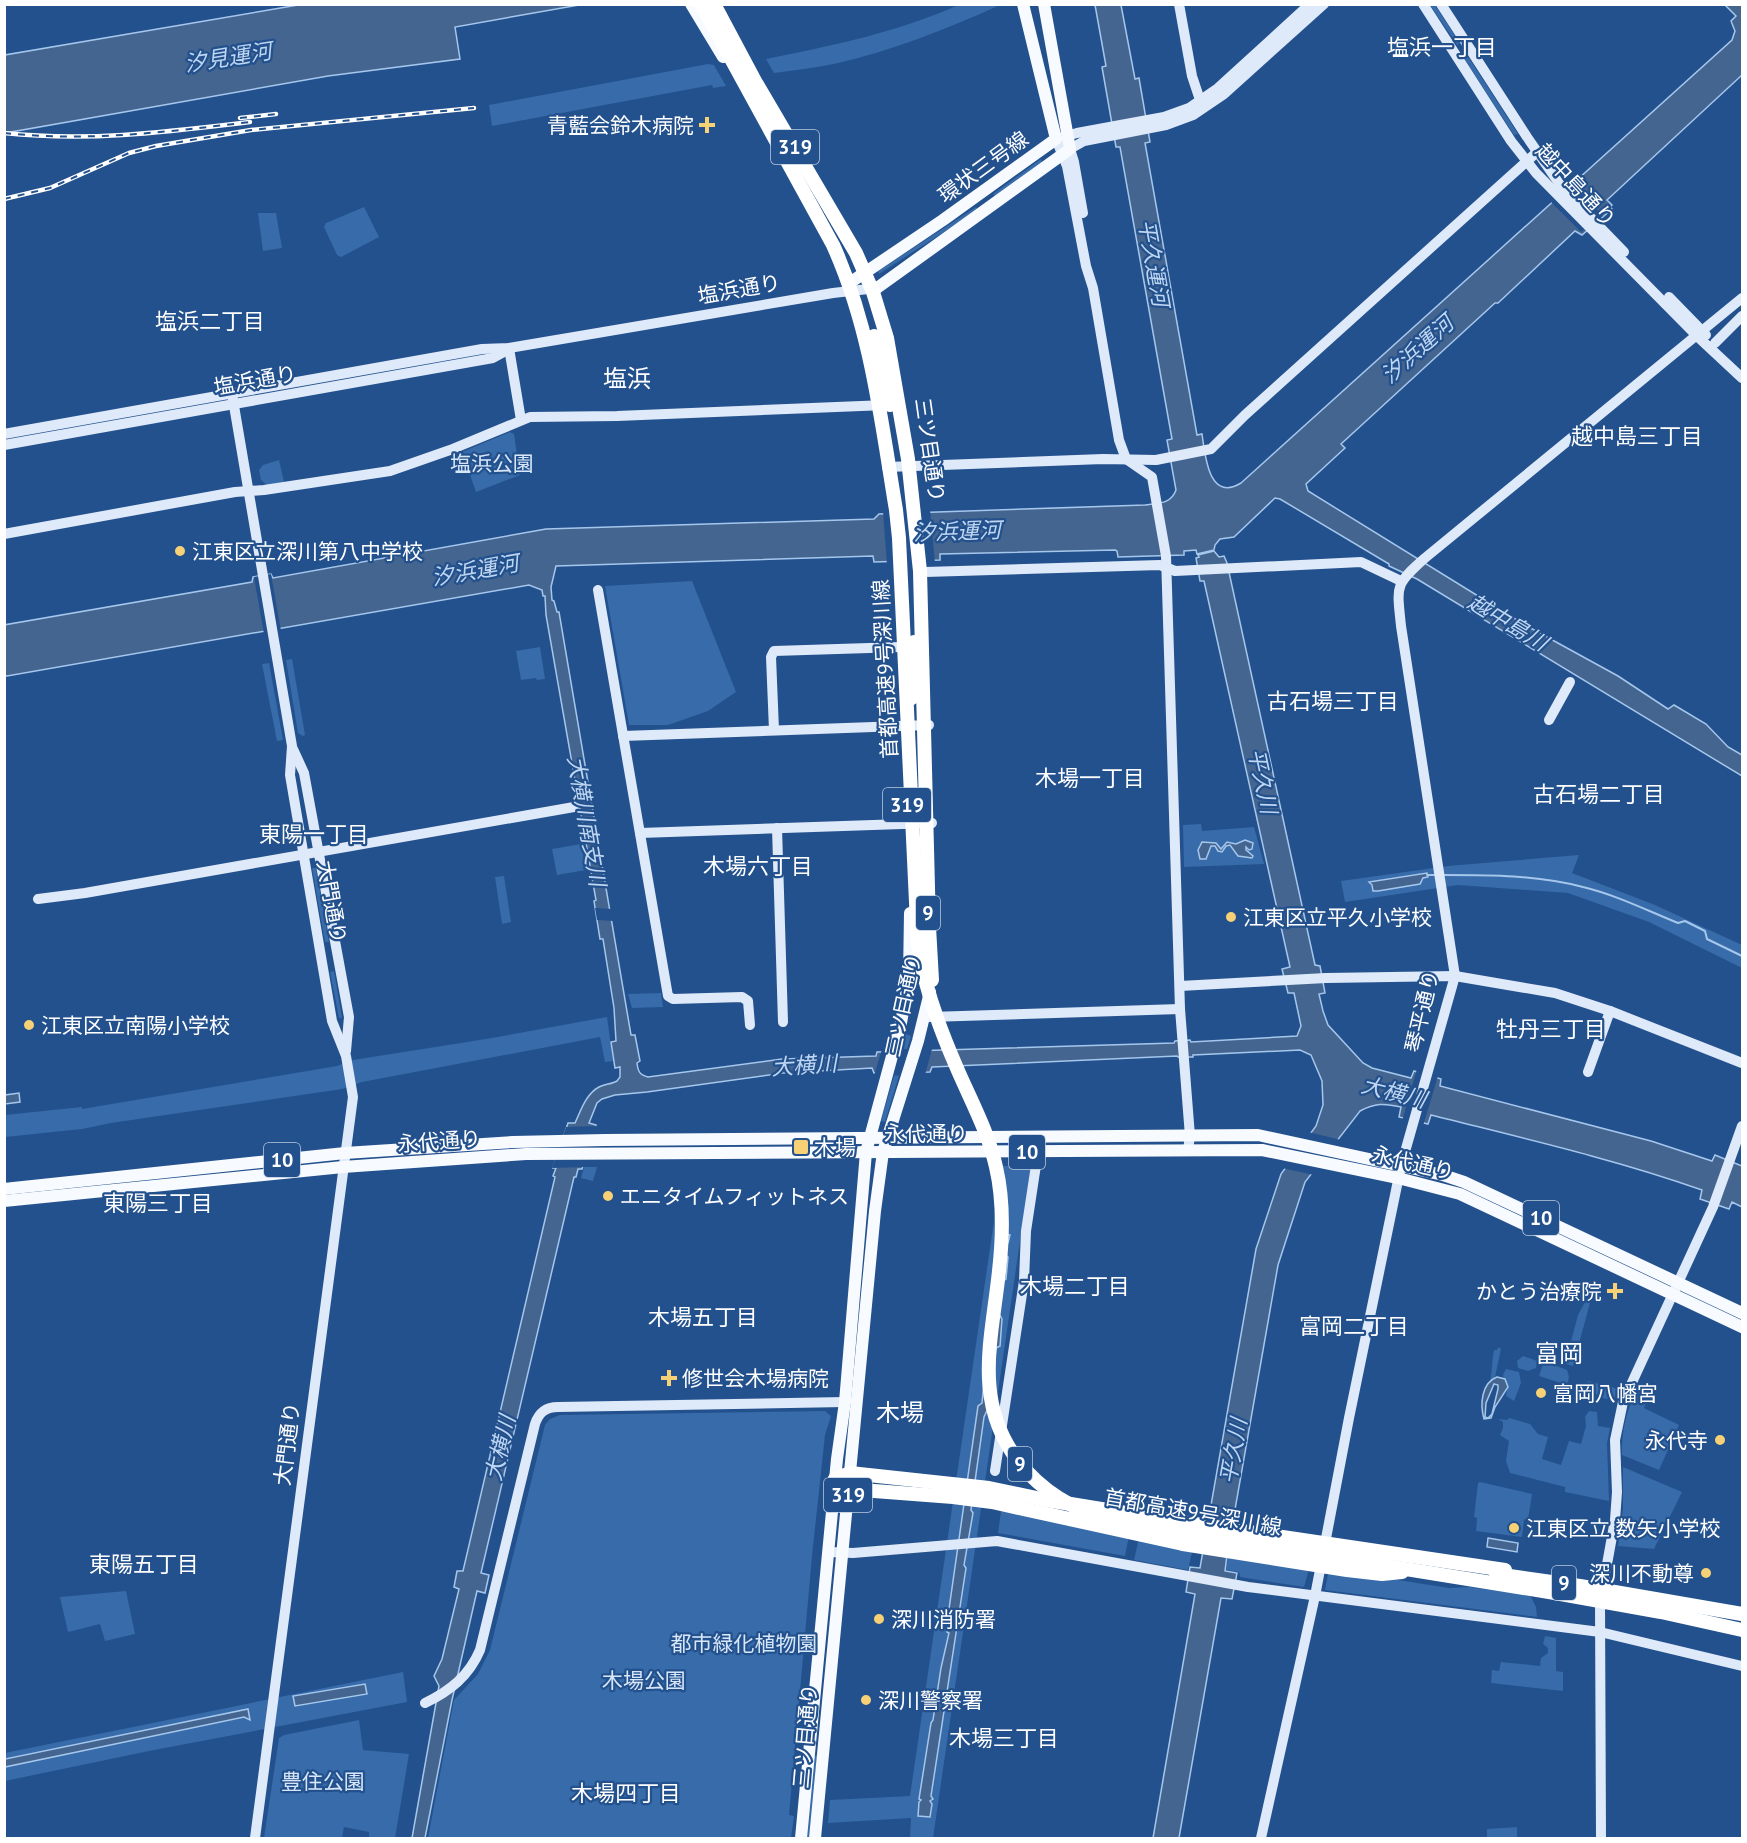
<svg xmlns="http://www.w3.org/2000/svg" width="1747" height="1843" font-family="'PT Sans','Noto Sans JP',sans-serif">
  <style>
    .green { fill: #376baa }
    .water { fill: #446590; stroke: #a6c7ec; stroke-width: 1.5; fill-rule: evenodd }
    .pier { fill: #23518d }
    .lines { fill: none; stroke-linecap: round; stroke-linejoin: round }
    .stream { stroke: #a6c7ec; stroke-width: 2 }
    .secondary { stroke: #dee9f9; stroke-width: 10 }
    .primary { stroke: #f7fafe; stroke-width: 12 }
    .highway { stroke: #fff; stroke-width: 14 }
    .rail-casing { stroke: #fff; stroke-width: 4.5 }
    .rail { stroke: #23518d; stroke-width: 2; stroke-dasharray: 7; stroke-linecap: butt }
    .highway-bridge { stroke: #fff; stroke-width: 14 }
    .poi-dot { fill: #f6d175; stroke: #23518d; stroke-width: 2 }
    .labels { text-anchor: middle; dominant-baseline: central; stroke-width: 4.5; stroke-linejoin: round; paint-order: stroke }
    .shield { fill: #23518d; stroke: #bdcbdd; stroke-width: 1.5 }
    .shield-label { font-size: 20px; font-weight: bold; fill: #fff }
    .poi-label { font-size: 21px; fill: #fff; stroke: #23518d; text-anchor: start }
    .street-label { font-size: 21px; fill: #fff; stroke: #23518d }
    .park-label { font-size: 21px; fill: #d7e6f8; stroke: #23518d }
    .neighbourhood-label { font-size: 22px; fill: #fff; stroke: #23518d }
    .water-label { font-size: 22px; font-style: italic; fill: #bed6f2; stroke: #23518d }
    .quarter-label { font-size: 24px; fill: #fff; stroke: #23518d }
  </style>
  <rect width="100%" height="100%" fill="#23518d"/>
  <g class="green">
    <path d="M 961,4 L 1000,5 C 947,29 891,51 834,64 C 814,68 794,70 774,73 L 766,59 C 831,46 899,32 961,4 Z"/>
    <polygon points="1430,5 1435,5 1459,42 1458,46"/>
    <polygon points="1466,57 1469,58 1518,134 1514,135 1465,60"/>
    <polygon points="708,64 714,65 726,86 713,88 712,85 492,126 489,105"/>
    <polygon points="1041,159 1042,162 995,196 993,194"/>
    <polygon points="364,207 379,237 341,257 337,255 324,227 326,223"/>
    <path d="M 976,207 L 977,209 C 946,232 912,252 879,274 L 878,271 Z"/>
    <polygon points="258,213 276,213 282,248 263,251"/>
    <polygon points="510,432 514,434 520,475 476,492 462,452"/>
    <polygon points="279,460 284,482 267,485 261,480 259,470 263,465"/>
    <polygon points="692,581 736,692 708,711 668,725 629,725 605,586"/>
    <polygon points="540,647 545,679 537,680 536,678 521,680 516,651"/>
    <polygon points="292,659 305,735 303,736 298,733 286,660"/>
    <polygon points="269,663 283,740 277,741 262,664"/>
    <polygon points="1201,824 1202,831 1254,827 1264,864 1184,867 1183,825"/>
    <polygon points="581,844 586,870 557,875 552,849"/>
    <polygon points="1579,855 1572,873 1655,905 1742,945 1742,968 1649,922 1568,893 1458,885 1345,902 1341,881 1448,866"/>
    <polygon points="312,868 316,868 329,942 325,942"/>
    <polygon points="504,876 511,922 502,924 495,877"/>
    <polygon points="334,971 342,1018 339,1018 330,972"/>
    <polygon points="661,993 663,1007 632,1008 628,994"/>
    <polygon points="607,1017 613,1061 605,1062 600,1037 362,1082 342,1089 111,1123 82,1129 5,1137 5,1115 82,1107 82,1109 337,1066 353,1060 486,1039"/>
    <polygon points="906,1034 911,1036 885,1122 881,1121"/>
    <polygon points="1002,1166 1031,1166 933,1838 910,1838 911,1818 828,1823 830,1800 910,1796"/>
    <polygon points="584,1167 597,1167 593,1181 581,1178"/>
    <polygon points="1587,1298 1591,1299 1573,1366 1566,1364 1566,1360 1578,1315"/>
    <path d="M 1498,1347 L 1501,1349 L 1494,1382 L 1490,1381 C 1492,1375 1492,1359 1494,1350 L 1497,1350 Z"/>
    <polygon points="1523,1356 1537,1361 1536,1368 1528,1371 1518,1368 1517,1361"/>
    <polygon points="1544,1361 1567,1370 1569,1377 1567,1385 1539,1376"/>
    <polygon points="1506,1369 1519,1372 1521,1383 1514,1401 1506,1396 1507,1390 1503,1375"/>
    <polygon points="1588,1381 1619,1389 1614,1400 1601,1398 1601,1396 1584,1390 1584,1387"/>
    <path d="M 1640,1389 L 1650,1394 L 1644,1408 L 1679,1425 L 1659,1470 L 1622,1455 C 1621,1431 1627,1411 1636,1390 Z"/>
    <polygon points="825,1411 831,1416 825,1435 812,1556 789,1815 794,1816 791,1838 428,1838 454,1700 478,1674 490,1650 545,1425 550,1419 560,1415"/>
    <polygon points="1589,1411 1597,1412 1598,1426 1610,1428 1607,1443 1609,1501 1565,1492 1565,1487 1510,1473 1506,1461 1509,1441 1500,1435 1503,1428 1503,1422 1498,1419 1507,1420 1509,1418 1530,1424 1538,1434 1548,1437 1542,1459 1561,1465 1569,1441 1581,1444 1586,1426 1585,1417"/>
    <polygon points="1623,1467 1682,1492 1654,1549 1618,1546 1623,1508"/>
    <polygon points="1480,1482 1532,1494 1528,1520 1524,1519 1522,1537 1476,1531 1477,1518 1474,1517 1478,1483"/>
    <polygon points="1001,1511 1129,1536 1125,1556 998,1533"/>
    <polygon points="1139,1538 1193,1548 1188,1570 1134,1560"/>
    <polygon points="1228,1556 1310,1566 1304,1587 1240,1577 1239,1572 1226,1570"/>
    <polygon points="1329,1569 1449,1588 1469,1587 1530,1595 1536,1607 1537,1617 1325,1590"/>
    <polygon points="126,1591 135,1634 105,1641 100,1624 68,1632 60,1597"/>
    <polygon points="1545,1636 1556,1638 1556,1671 1563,1672 1563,1691 1491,1683 1492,1670 1499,1671 1501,1662 1540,1666 1541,1658 1548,1653 1548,1648 1543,1644"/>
    <polygon points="403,1672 407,1702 149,1751 5,1781 5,1753"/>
    <polygon points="359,1720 363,1750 409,1754 395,1838 369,1838 369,1832 344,1827 342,1838 264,1838 279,1738 284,1735"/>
    <polygon points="817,1755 809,1838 806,1838 814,1756"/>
    <polygon points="1517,1827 1517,1838 1487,1838 1487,1829"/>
  </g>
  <g class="water">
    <polygon points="298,5 579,5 455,27 460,59 328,76 5,133 5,55"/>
    <path d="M 1095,5 L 1121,5 L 1135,79 L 1139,78 L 1150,142 L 1145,143 L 1197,435 L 1202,434 C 1205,453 1208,503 1241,483 L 1732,40 L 1735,31 L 1731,21 L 1736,16 L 1725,5 L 1742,5 L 1742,75 L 1607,200 L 1612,205 L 1610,207 L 1612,209 L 1582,235 L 1575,231 L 1498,303 L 1495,303 L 1341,444 L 1345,448 L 1306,484 L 1308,491 L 1525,625 L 1618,676 L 1668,709 L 1674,705 L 1706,724 L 1728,747 L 1742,755 L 1742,776 L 1417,579 L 1389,566 L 1389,564 L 1280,499 L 1275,498 L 1234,537 L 1220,539 L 1215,545 L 1214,550 L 1197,554 L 1196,550 L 1184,551 L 1184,555 L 1118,557 L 1117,551 L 1115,550 L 940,554 L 940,560 L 874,562 L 873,556 L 556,566 L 551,587 L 552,600 L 554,601 L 557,612 L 559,612 L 631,1035 L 635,1035 L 640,1061 L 637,1063 C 638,1072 640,1075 648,1077 L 782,1059 L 876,1056 L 877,1052 L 1174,1043 L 1175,1041 L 1190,1040 L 1191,1042 L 1297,1036 L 1301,1026 L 1294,993 L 1288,993 L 1282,969 L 1290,967 L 1204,581 L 1200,581 L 1196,558 L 1199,557 L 1198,555 L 1214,551 L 1219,557 L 1224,556 L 1227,563 L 1315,965 L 1320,966 L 1325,993 L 1319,994 L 1323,1011 L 1328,1025 L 1363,1063 L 1372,1068 L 1411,1078 L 1414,1071 L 1441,1079 L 1440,1086 L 1651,1141 L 1712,1161 L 1715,1155 L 1742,1166 L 1742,1207 L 1732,1202 L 1729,1209 L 1700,1199 L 1702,1190 C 1614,1159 1522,1138 1431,1115 L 1428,1124 L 1399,1117 L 1401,1107 C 1384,1103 1375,1103 1360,1111 L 1305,1182 L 1278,1265 L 1227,1555 L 1225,1571 L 1237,1573 L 1232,1599 L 1221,1598 L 1179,1838 L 1153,1838 L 1195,1594 L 1186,1592 L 1190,1567 L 1200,1568 L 1256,1249 L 1281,1174 L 1316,1126 L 1323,1105 L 1322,1081 L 1311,1055 L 1300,1050 L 1193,1055 L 1193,1057 L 1178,1057 L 1177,1056 L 932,1067 L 930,1072 L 874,1073 L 872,1068 L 783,1073 L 647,1092 L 615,1095 L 602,1099 L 597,1103 L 589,1123 L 596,1125 L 582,1169 L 578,1169 L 576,1177 L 574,1177 L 481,1573 L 489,1575 L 485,1593 L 477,1591 L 452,1700 L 425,1838 L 412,1838 L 439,1686 L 434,1676 L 442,1659 L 459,1589 L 454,1587 L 457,1571 L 463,1571 L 555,1177 L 553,1176 L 556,1168 L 553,1168 L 568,1123 L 575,1123 C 581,1110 586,1094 599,1087 C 605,1084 612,1084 617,1081 L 620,1077 L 620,1067 L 615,1068 L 611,1042 L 616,1041 L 614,1008 L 603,939 L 600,939 L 594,901 L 596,900 L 546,615 L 545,596 L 543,596 L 542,590 L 529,585 L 7,676 L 4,675 L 4,625 L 252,582 L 253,577 L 271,574 L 273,578 L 546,529 L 874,519 L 879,514 L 1145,505 C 1159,503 1171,504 1176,490 L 1167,440 L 1172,439 L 1120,147 L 1116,147 L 1102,67 L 1106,66 Z"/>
    <polygon points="1245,840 1253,843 1252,849 1249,850 1246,847 1246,850 1253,856 1252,858 1238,856 1230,845 1226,846 1222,852 1218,851 1215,846 1211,846 1206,859 1200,859 1198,850 1202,842 1216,843 1221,849 1227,842 1236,844"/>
    <polygon points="1427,873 1428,877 1423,878 1420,884 1378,891 1373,891 1372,885 1369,882"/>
    <polygon points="19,1093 20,1102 5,1104 5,1095"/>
    <polygon points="999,1234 1010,1235 1008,1243 1005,1244 1004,1253 1008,1257 1006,1279 1002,1282 999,1314 1002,1319 1000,1346 996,1348 990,1404 984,1417 971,1510 973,1513 964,1565 966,1568 931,1796 933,1799 930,1801 932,1804 930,1817 918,1816 919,1802 921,1800 919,1799 931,1723 933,1720 941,1668 949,1633 947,1632 952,1610 949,1609 978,1406 982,1403"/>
    <path d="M 1497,1377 L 1505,1379 L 1508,1387 L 1495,1407 L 1491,1418 L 1484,1419 C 1480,1405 1481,1383 1497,1377 ZM 1494,1384 L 1498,1385 L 1498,1389 L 1492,1414 L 1488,1418 L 1485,1417 L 1486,1403 Z"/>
    <polygon points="1488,1538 1518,1543 1517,1552 1487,1547"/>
    <polygon points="365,1684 367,1694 295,1706 293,1696"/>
    <polygon points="248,1709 250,1720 244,1717 5,1767 5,1759"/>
  </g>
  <g class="pier">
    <polygon points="1571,184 1603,216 1581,232 1551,202"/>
    <polygon points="930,510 935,563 887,565 883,511"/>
    <polygon points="271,574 281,631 264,634 254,577"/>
    <polygon points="595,908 611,909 613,921 597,920"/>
    <polygon points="882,1049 932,1049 925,1075 874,1076"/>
    <polygon points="1417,1069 1438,1076 1423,1126 1402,1121"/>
    <polygon points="597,1126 584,1167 552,1168 566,1127"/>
    <polygon points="1308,1132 1341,1140 1314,1175 1282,1168"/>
  </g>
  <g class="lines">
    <g class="stream">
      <polyline points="1427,875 1435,875"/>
      <path d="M 1444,875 C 1490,875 1538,875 1583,887 C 1616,895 1646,910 1678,923 L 1685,921 L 1705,931 L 1707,939 L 1742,956"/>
    </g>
    <g class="secondary">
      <polyline points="1179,4 1192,76 1202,106"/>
      <polyline points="1423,4 1511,141 1536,173 1697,336 1742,378"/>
      <polyline points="1441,4 1527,137 1563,189 1624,252"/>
      <polyline points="1083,213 1074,162 1070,149 1084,141 1166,125 1193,115 1224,94 1324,4"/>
      <polyline points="1669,297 1706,335"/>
      <polyline points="1715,343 1742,316"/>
      <polyline points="509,348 521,420"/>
      <polyline points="232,394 292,746 290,775 332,1021 346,1056 353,1097 255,1838"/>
      <polyline points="4,434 482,349 509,348 833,293 877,288"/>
      <polyline points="4,445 493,358 509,349"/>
      <polyline points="887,467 1103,459 1156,460 1211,449 1245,415 1537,152"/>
      <polyline points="4,534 235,492 264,490 390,471 450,450 530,417 617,416 886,405"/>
      <polyline points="925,572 1160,565 1175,571 1361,562 1401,581"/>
      <polyline points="598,590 668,996 673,999 742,997 748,1001 750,1025"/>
      <polyline points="1549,720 1570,682"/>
      <polyline points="774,730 771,657 774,651 901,647"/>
      <polyline points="623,736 929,725"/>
      <polyline points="293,749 304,773 349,1017 346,1051"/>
      <polyline points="777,828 783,1022"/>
      <polyline points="640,833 932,823"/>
      <polyline points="38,899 85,893 574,807"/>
      <polyline points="1180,986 1326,978 1455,976 1555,993 1610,1011 1742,1063"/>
      <polyline points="929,1017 1180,1009"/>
      <polyline points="1588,1072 1610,1011"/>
      <polyline points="1188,1150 1190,1136 1180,1009 1166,556 1152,477 1126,459 1119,440 1093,288 1086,266 1067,166 1056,139 1077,133 1164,117 1189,108 1218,88 1310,4"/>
      <polyline points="995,1471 1024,1281 1026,1231 1038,1152"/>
      <polyline points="829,1552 853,1553 997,1541 1248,1587 1600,1632 1742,1666"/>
      <path d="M 425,1703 C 450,1691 469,1676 480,1650 L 535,1424 C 539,1412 546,1407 558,1407 L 845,1402"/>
      <path d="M 1261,1838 L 1315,1596 L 1349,1418 L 1401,1166 L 1455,976 L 1401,626 C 1397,586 1394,585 1425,558 L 1742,298"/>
      <polyline points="1601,1838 1600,1603 1615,1520 1617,1492 1615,1440 1623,1402 1713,1207 1742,1126"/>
    </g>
    <g class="primary">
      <polyline points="691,4 723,57"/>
      <polyline points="848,284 943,220 1056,139 1023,4"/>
      <polyline points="877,288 1070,149 1044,4"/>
      <polyline points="4,1189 345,1153 513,1142 605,1140 1258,1135 1443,1175 1464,1182 1742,1313"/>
      <polyline points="4,1201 343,1167 526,1154 1262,1150 1398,1178 1460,1194 1742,1327"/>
      <polyline points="801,1838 837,1459 845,1402 866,1152 901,1023 909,977 910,913"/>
      <polyline points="815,1838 875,1211 883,1152 918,1041 930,992"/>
    </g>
    <g class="highway">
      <polyline points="912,698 914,642"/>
      <polyline points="835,1479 848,1489 953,1497 992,1502 1183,1544"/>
      <polyline points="835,1479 850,1473 989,1488 1046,1500 1175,1521"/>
    </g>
    <defs>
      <g id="rail">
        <polyline points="240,118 276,114"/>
        <path d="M 4,133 C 89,142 166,132 250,122"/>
        <polyline points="4,199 50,188 129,153 156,146 251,130 474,108"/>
      </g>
    </defs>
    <use href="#rail" class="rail-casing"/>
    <use href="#rail" class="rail"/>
    <g class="highway-bridge">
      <path d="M 701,4 L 833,245 C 871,329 881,420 896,510 L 899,538 L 918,945 C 924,987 939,1027 956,1066 C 970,1099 988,1131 996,1167 C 1004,1201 1003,1236 999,1271 C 992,1339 972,1402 1019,1462 C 1043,1493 1076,1511 1113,1522 L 1555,1593 L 1661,1612 L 1742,1630"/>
      <polyline points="714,4 755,81 856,253 873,292 887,338 908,459 920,571 929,927 932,980"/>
      <polyline points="874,336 890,405"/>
      <polyline points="1175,1521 1505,1570"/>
      <polyline points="1183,1544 1347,1570 1382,1574 1402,1572"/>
      <polyline points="1496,1574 1580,1586 1742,1614"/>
    </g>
  </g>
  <g class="poi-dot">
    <path d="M704 116h6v6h6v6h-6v6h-6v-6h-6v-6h6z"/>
    <circle cx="180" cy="551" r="6"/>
    <circle cx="1231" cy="917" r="6"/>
    <circle cx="29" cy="1025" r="6"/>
    <rect x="793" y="1139" width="16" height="16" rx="3"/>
    <circle cx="608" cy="1196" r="6"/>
    <path d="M1612 1282h6v6h6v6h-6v6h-6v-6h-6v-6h6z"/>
    <path d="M666 1369h6v6h6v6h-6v6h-6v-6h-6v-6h6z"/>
    <circle cx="1541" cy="1393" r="6"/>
    <circle cx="1720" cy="1440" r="6"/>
    <circle cx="1514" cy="1528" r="6"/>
    <circle cx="1706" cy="1573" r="6"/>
    <circle cx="879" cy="1619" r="6"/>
    <circle cx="866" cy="1700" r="6"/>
  </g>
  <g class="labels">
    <g class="shield">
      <rect x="771" y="130" width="48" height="34" rx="4.5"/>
      <rect x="883" y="788" width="48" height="34" rx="4.5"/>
      <rect x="916" y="896" width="24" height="34" rx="4.5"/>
      <rect x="1009" y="1135" width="36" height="34" rx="4.5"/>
      <rect x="264" y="1143" width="36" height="34" rx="4.5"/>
      <rect x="1523" y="1201" width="36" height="34" rx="4.5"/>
      <rect x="1008" y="1447" width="24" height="34" rx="4.5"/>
      <rect x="824" y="1478" width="48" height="34" rx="4.5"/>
      <rect x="1552" y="1566" width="24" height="34" rx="4.5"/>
    </g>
    <g class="shield-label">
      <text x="795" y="147">319</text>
      <text x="907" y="805">319</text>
      <text x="928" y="913">9</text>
      <text x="1027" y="1152">10</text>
      <text x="282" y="1160">10</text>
      <text x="1541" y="1218">10</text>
      <text x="1020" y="1464">9</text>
      <text x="848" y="1495">319</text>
      <text x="1564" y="1583">9</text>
    </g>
    <g class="poi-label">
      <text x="694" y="125" text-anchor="end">青藍会鈴木病院</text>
      <text x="192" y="551">江東区立深川第八中学校</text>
      <text x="1243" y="917">江東区立平久小学校</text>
      <text x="41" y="1025">江東区立南陽小学校</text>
      <text x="814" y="1147">木場</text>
      <text x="620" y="1196">エニタイムフィットネス</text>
      <text x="1602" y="1291" text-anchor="end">かとう治療院</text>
      <text x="682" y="1378">修世会木場病院</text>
      <text x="1553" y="1393">富岡八幡宮</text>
      <text x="1708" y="1440" text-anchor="end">永代寺</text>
      <text x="1526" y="1528">江東区立 数矢小学校</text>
      <text x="1694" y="1573" text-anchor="end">深川不動尊</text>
      <text x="891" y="1619">深川消防署</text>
      <text x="878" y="1700">深川警察署</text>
    </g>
    <g class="street-label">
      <text transform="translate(983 167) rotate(-36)">環状三号線</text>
      <text transform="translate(1576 185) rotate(47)">越中島通り</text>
      <text transform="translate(739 289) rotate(-10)">塩浜通り</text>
      <text transform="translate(255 380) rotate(-10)">塩浜通り</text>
      <text transform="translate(930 450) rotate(82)">三ツ目通り</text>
      <text transform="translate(885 669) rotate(-93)">首都高速9号深川線</text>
      <text transform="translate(332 902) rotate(80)">大門通り</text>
      <text transform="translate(903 1005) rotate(-78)">三ツ目通り</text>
      <text transform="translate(1422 1011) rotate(-77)">琴平通り</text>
      <text x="926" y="1133">永代通り</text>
      <text transform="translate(439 1141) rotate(-4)">永代通り</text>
      <text transform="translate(1413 1163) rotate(13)">永代通り</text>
      <text transform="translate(287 1444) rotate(-83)">大門通り</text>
      <text transform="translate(1193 1512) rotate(10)">首都高速9号深川線</text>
      <text transform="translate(805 1736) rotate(-85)">三ツ目通り</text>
    </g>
    <g class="park-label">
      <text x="492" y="463">塩浜公園</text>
      <text x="744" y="1643">都市緑化植物園</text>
      <text x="644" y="1680">木場公園</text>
      <text x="323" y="1781">豊住公園</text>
    </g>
    <g class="neighbourhood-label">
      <text x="1442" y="47">塩浜一丁目</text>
      <text x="210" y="321">塩浜二丁目</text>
      <text x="1637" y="436">越中島三丁目</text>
      <text x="1333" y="701">古石場三丁目</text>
      <text x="1090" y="778">木場一丁目</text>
      <text x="1599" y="794">古石場二丁目</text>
      <text x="314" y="834">東陽一丁目</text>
      <text x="758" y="866">木場六丁目</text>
      <text x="1551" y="1029">牡丹三丁目</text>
      <text x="158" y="1203">東陽三丁目</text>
      <text x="1075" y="1286">木場二丁目</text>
      <text x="703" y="1317">木場五丁目</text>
      <text x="1354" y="1326">富岡二丁目</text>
      <text x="144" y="1564">東陽五丁目</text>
      <text x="1004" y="1738">木場三丁目</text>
      <text x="626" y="1793">木場四丁目</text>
    </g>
    <g class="water-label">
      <text transform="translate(228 57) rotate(-9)">汐見運河</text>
      <text transform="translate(1154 263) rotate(80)">平久運河</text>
      <text transform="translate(1417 349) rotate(-42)">汐浜運河</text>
      <text transform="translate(957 531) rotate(-2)">汐浜運河</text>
      <text transform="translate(475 570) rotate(-10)">汐浜運河</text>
      <text transform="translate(1508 622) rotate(31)">越中島川</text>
      <text transform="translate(1263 781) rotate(78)">平久川</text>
      <text transform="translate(587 821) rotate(80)">大横川南支川</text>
      <text transform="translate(804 1065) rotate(-4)">大横川</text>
      <text transform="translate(1394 1092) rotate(14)">大横川</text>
      <text transform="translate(500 1448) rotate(-77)">大横川</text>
      <text transform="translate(1233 1451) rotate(-80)">平久川</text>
    </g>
    <g class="quarter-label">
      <text x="627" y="378">塩浜</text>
      <text x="1559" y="1353">富岡</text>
      <text x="900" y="1412">木場</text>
    </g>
  </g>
  <rect width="1747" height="1843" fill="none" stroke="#ffffff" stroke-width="12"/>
</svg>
